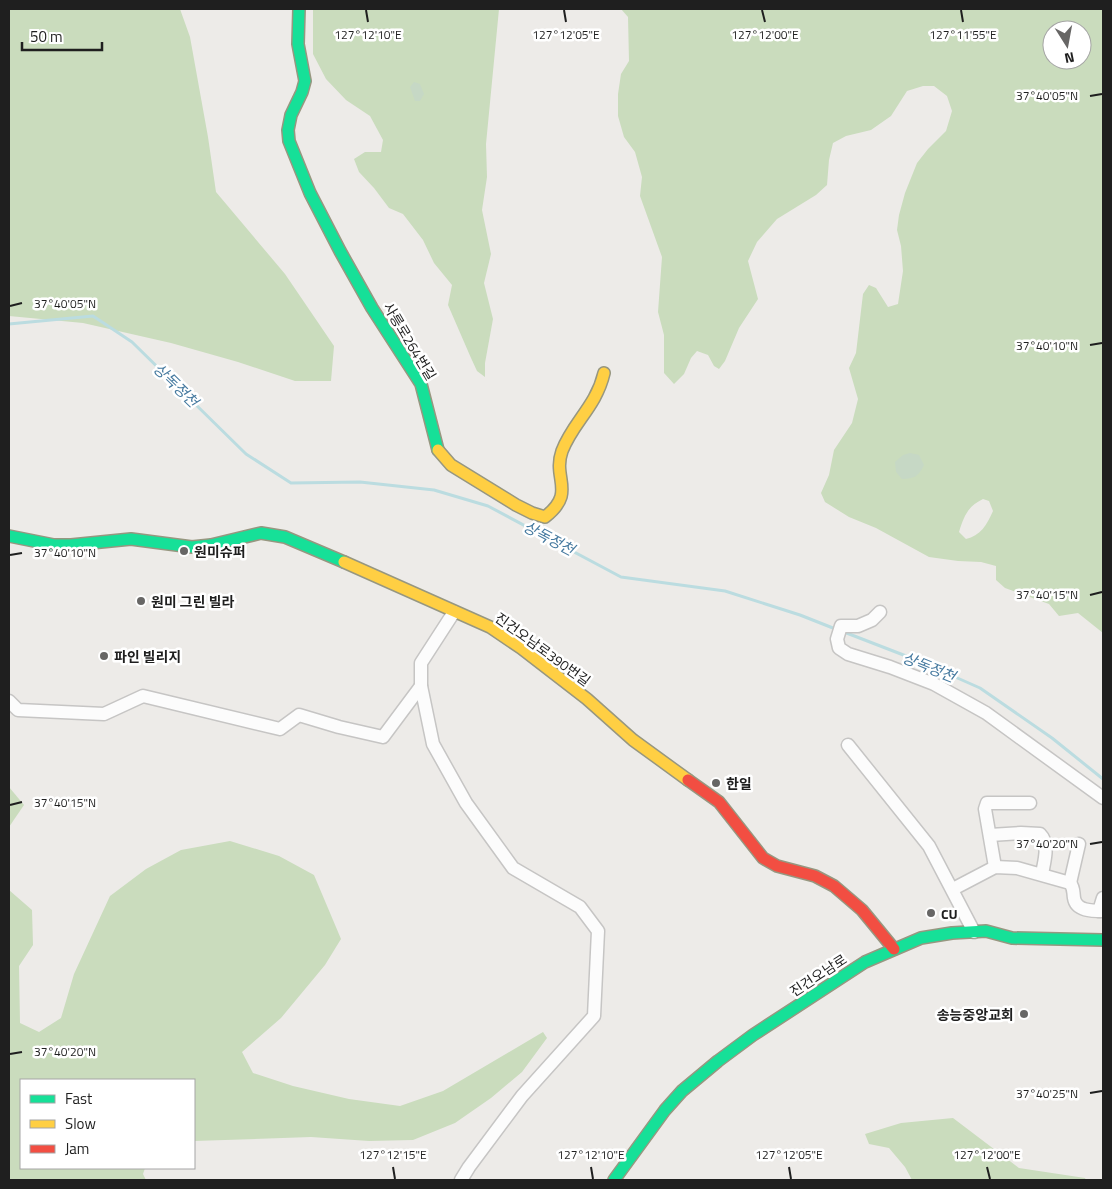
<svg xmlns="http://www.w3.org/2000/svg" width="1112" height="1189" font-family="'Titillium Web','Noto Sans KR',sans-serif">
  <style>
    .forest { fill: #cadcbd; fill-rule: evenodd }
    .cemetery { fill: #c6d8c5 }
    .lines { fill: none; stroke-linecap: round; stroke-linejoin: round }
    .stream { stroke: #bbdce0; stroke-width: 3 }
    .street-casing { stroke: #c6c5c4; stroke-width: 15 }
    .fast-casing { stroke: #979780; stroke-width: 14 }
    .slow-casing { stroke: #979780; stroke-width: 14 }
    .jam-casing { stroke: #979780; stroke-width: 14 }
    .street { stroke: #fcfcfc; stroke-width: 12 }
    .fast { stroke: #16e098; stroke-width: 11 }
    .slow { stroke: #ffcf43; stroke-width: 11 }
    .jam { stroke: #f24e42; stroke-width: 11 }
    .ticks { fill: none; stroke: #1f1f1f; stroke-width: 2 }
    .poi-dot { fill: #676665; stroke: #fff; stroke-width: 2 }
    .labels { text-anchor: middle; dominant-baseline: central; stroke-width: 5; stroke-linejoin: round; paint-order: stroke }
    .street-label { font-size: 14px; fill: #1f1f1f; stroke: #fff }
    .poi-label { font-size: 14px; font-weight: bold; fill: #1f1f1f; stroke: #fff; text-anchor: start }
    .water-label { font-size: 15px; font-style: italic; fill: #45799f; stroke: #fff }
    .ticks-label { font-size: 12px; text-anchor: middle; fill: #1f1f1f; stroke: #fff; stroke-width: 5; stroke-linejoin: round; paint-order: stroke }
  </style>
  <rect width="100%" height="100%" fill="#edebe8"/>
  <g class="forest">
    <polygon points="9,9 180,9 190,37 208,137 216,192 285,274 334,346 331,381 295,381 238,362 171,343 83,323 9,316"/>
    <polygon points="313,9 499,9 486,144 487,177 482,210 491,254 484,283 493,319 485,363 485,377 477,371 471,358 448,305 452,285 434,263 423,240 403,214 389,208 374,188 359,172 354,159 365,152 381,152 383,140 370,116 346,100 326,79 313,54"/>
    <path d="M 621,9 L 1103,9 L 1103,633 L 1078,613 L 1059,616 L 1049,604 L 1005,588 L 996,580 L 996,566 L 981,562 L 958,561 L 929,557 L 876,528 L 849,517 L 825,502 L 821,493 L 829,475 L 834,450 L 852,423 L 858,399 L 849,368 L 856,353 L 863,294 L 869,285 L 876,288 L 888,307 L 898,304 L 903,271 L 901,246 L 897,230 L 899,215 L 905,193 L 917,163 L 928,149 L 946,131 L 952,111 L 947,96 L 934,86 L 923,86 L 907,91 L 891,116 L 871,130 L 846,136 L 833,143 L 829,160 L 827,185 L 816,195 L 777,219 L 757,242 L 748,261 L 758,299 L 739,328 L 725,361 L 719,369 L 714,366 L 708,355 L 697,351 L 691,358 L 684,374 L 674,384 L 664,373 L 664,335 L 658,312 L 662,257 L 640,196 L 642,177 L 635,152 L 624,137 L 618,116 L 618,94 L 621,74 L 629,61 L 628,17 ZM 1052,30 L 1082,30 L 1082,60 L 1052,60 ZM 983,499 L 989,501 L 993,511 C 987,525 980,536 966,539 L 959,532 C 964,516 968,506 983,499 Z"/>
    <polygon points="9,787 24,805 9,827"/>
    <polygon points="230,841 279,856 314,875 341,939 325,965 281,1018 242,1052 253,1073 293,1086 349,1099 400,1106 443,1091 543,1032 547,1038 522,1072 491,1098 455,1123 413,1140 369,1141 311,1137 194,1141 194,1080 21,1080 21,1168 145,1168 143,1174 146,1180 9,1180 9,890 32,910 33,945 19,966 20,1023 39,1032 61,1018 74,974 110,896 146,869 181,850"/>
    <polygon points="953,1118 1019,1168 1085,1178 1086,1180 912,1180 905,1167 889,1148 869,1144 865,1134 901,1123"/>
  </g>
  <g class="cemetery">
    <polygon points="414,82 420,84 424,94 420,101 415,101 410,87"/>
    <path d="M 910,453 L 919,455 L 924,465 C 919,476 914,479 902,479 L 896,472 L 895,462 L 903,455 Z"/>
  </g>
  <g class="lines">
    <g class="stream">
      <polyline points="9,324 93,316 132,342 246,454 291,483 360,482 434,490 488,506 621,577 725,591 800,615 838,630"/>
      <polyline points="844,632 919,661 980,688 1052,738 1103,779"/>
    </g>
    <defs>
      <g id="street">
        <polyline points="454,612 421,663 421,686 433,744 466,803 513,868 580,907 598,931 594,1016 522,1096 469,1167 461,1180"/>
        <polyline points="880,612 872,620 858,626 841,626 837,639 839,648 848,654 890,667 934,684 986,713 1103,798"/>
        <polyline points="9,701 18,710 104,714 143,696 280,729 299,715 339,727 383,737 421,686"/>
        <polyline points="848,745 929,846 974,932"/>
        <path d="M 990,835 L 1021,833 L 1040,834 C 1050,844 1044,862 1042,874"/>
        <polyline points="995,867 985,809 987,803 1030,803"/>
        <polyline points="1070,883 1079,844"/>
        <path d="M 953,889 L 995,867 L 1017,868 L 1070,883 C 1074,888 1073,891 1074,898 C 1076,911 1092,911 1103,911"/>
        <polyline points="1099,911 1103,898"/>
      </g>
      <g id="fast">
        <polyline points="299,9 298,44 305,81 302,92 291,115 288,130 289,141 310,193 340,251 372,308 421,384 438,450"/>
        <polyline points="9,536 54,545 71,545 131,539 192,547 211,545 261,533 285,537 344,562"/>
        <polyline points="614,1180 665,1110 682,1091 718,1061 753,1035 865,962 921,938 952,933 986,931 1012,938 1103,940"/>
      </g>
      <g id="slow">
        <path d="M 438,450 L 451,465 L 516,505 L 532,513 L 545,517 C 577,492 552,479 562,451 C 573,422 596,407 604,373"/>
        <polyline points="344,562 490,627 521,648 587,699 633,740 688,780"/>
      </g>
      <polyline id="jam" points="688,780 719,802 763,858 777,866 815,876 834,886 862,910 894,949"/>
    </defs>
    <use href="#street" class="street-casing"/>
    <use href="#fast" class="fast-casing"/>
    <use href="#slow" class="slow-casing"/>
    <use href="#jam" class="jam-casing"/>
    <use href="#street" class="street"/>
    <use href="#fast" class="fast"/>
    <use href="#slow" class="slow"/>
    <use href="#jam" class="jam"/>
  </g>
  <path class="ticks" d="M 366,10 L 368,22M 564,10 L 566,22M 762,10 L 765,22M 961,10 L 963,22M 1090,96 L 1102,94M 10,306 L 22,303M 1090,345 L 1102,343M 10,555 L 22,553M 1090,595 L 1102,592M 10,805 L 22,802M 1090,844 L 1102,842M 10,1054 L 22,1052M 1090,1093 L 1102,1091M 393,1167 L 395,1179M 591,1167 L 593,1179M 789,1167 L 791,1179M 987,1167 L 990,1179"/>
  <g class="poi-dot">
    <circle cx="184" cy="551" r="5"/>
    <circle cx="141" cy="601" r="5"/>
    <circle cx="104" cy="656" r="5"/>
    <circle cx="716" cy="783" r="5"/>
    <circle cx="931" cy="913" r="5"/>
    <circle cx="1024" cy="1014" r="5"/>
  </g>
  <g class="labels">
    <g class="street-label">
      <text transform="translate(410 341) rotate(59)">사릉로264번길</text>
      <text transform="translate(543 649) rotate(36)">진건오남로390번길</text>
      <text transform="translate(818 975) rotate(-33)">진건오남로</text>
    </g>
    <g class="poi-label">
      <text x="194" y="551">원미슈퍼</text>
      <text x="151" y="601">원미 그린 빌라</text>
      <text x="114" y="656">파인 빌리지</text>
      <text x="726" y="783">한일</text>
      <text x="941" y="913">CU</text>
      <text x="1014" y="1014" text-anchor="end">송능중앙교회</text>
    </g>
    <g class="water-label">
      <text transform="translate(176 385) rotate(44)">상독정천</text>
      <text transform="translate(549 538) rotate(28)">상독정천</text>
      <text transform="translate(929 667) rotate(22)">상독정천</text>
    </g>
  </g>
  <g class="ticks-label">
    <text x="368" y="39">127°12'10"E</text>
    <text x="566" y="39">127°12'05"E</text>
    <text x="765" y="39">127°12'00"E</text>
    <text x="963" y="39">127°11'55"E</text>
    <text x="1047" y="100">37°40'05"N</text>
    <text x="65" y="308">37°40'05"N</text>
    <text x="1047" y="350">37°40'10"N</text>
    <text x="65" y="557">37°40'10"N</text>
    <text x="1047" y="599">37°40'15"N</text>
    <text x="65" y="807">37°40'15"N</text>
    <text x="1047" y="848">37°40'20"N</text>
    <text x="65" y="1056">37°40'20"N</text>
    <text x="1047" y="1098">37°40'25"N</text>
    <text x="393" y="1159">127°12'15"E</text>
    <text x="591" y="1159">127°12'10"E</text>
    <text x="789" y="1159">127°12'05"E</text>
    <text x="987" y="1159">127°12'00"E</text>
  </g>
  <rect width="1112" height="1189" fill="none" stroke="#1f1f1f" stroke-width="20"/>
  <rect x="20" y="1079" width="175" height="90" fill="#ffffff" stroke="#a5a5a5"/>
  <rect x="30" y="1095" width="25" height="8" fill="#16e098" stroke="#a5a5a5"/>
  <text x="65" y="1104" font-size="15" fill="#1f1f1f">Fast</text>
  <rect x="30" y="1120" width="25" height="8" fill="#ffcf43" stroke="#a5a5a5"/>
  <text x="65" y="1129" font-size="15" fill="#1f1f1f">Slow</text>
  <rect x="30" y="1145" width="25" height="8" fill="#f24e42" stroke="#a5a5a5"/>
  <text x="65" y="1154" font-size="15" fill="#1f1f1f">Jam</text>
  <g transform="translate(1067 45) rotate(169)"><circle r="24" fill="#ffffff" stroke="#a5a5a5"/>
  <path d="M0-4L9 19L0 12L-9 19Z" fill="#676665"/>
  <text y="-8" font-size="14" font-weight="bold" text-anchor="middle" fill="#1f1f1f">N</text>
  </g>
  <path d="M22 42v8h80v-8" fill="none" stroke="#1f1f1f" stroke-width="2.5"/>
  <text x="30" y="42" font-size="15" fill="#1f1f1f" stroke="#ffffff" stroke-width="4" paint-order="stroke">50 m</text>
</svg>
